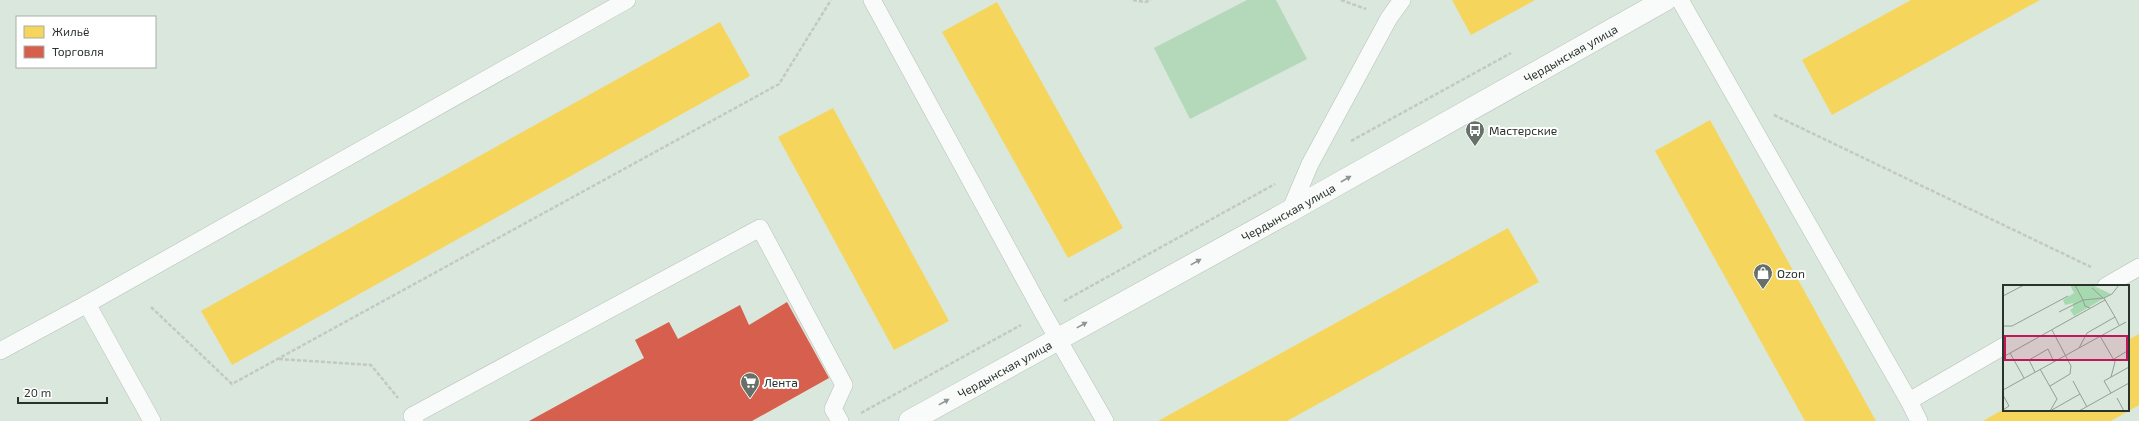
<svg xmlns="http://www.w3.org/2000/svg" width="2139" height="421" font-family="'Exo 2',sans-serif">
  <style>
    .green { fill: #b4d8ba }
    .homes { fill: #f6d55c }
    .shops { fill: #d6604d }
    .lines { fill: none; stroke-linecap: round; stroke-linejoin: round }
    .lane-casing { stroke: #b6c0b8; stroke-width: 18 }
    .street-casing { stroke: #b6c0b8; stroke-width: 23 }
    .path { stroke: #c3c8c4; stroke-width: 2.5; stroke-dasharray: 4 2; stroke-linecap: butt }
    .lane { stroke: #f9fbfa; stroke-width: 17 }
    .street { stroke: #f9fbfa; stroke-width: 22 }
    .oneway { fill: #919692 }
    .labels { text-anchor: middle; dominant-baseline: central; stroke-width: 4; stroke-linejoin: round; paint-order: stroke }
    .street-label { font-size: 12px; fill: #29322b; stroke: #fff }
    .poi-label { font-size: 12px; fill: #29322b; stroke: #fff; text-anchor: start }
    .inset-road { fill: none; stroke: #939f95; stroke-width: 1 }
    .view { fill: #c2185b; fill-opacity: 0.15; stroke: #c2185b; stroke-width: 2 }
    .inset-edge { fill: none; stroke: #29322b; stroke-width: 2 }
  </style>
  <rect width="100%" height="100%" fill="#dae7dc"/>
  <polygon class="green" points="1247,0 1276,0 1307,59 1190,119 1154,48"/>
  <g class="homes">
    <polygon points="1452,0 1535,0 1471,35"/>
    <polygon points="1911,0 2040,0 1832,115 1802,60"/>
    <polygon points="997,2 1123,228 1068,258 942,32"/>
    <polygon points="720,22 750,76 232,365 201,311"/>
    <polygon points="833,108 949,321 894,350 778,137"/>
    <polygon points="1710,120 1876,421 1805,421 1655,151"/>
    <polygon points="1508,228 1539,282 1287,421 1158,421"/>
    <polygon points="2139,334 2139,405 2111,421 1983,421 2004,409 2128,410 2128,340"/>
  </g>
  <polygon class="shops" points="787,302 829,378 752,421 529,421 644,358 635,340 669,322 678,339 740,305 749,325"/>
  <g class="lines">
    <defs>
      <g id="lane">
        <polyline points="872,0 1043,313 1105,421"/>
        <polyline points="1680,0 1909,401 1919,421"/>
        <polyline points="1290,211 1310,164 1389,18 1402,0"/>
        <polyline points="2106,286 2139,267"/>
        <polyline points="87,304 152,421"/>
        <polyline points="0,351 87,304 627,0"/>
        <polyline points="1909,401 2004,346"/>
        <polyline points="415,421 412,416 760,228 844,385 833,409 840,421"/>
      </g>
      <g id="street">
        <path id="s1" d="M 910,421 L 1290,211 L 1665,0"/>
      </g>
    </defs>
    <use href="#lane" class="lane-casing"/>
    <use href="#street" class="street-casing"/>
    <g class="path">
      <polyline points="1133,0 1145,2 1151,0"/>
      <polyline points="1341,0 1366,9"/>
      <polyline points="1774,115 2091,267"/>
      <polyline points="1351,141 1511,53"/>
      <polyline points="1064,301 1275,184"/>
      <polyline points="151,307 232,384 779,84 831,0"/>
      <polyline points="279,359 371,365 398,398"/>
      <polyline points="861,413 1021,325"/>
    </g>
    <use href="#lane" class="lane"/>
    <use href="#street" class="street"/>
  </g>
  <defs><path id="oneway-solid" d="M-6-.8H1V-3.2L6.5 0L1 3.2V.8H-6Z"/></defs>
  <g class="oneway">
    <use href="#oneway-solid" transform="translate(1346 179) rotate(-30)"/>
    <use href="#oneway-solid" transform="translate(1196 262) rotate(-29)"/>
    <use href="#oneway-solid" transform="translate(1082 325) rotate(-29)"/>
    <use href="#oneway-solid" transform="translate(944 402) rotate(-29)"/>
  </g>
  <defs>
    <symbol id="bus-pin" viewBox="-11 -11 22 30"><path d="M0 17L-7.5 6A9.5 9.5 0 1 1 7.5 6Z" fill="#677169" stroke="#fff"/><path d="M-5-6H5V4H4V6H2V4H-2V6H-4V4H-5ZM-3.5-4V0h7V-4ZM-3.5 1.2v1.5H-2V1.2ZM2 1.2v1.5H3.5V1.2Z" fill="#fff"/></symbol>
    <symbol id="shop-pin" viewBox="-11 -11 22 30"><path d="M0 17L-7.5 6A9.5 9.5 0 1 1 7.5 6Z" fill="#677169" stroke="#fff"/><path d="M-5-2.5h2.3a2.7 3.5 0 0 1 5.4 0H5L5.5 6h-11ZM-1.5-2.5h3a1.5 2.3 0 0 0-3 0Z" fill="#fff"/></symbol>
    <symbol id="supermarket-pin" viewBox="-11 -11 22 30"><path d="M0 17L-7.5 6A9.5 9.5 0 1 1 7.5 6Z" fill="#677169" stroke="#fff"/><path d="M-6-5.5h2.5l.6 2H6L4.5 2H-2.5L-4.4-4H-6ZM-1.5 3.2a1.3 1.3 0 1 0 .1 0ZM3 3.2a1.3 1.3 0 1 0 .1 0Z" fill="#fff"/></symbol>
  </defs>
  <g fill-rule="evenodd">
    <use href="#bus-pin" x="1464" y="119" width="22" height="30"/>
    <use href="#shop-pin" x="1752" y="262" width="22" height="30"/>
    <use href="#supermarket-pin" x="739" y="371" width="22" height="30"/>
  </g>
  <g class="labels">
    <g class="street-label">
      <text stroke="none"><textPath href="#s1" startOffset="756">Чердынская улица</textPath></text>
      <text stroke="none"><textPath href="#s1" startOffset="432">Чердынская улица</textPath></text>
      <text stroke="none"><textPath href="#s1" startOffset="108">Чердынская улица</textPath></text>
    </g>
    <g class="poi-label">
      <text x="1489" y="130">Мастерские</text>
      <text x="1777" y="273">Ozon</text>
      <text x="764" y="382">Лента</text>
    </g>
  </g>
  <g transform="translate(2003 285)">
    <rect width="126" height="126" fill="#dae7dc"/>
    <path d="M 67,0 L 89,0 L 108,9 L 71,31 L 67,25 L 70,23 L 70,18 L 62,20 L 60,15 L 71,8 Z" fill="#a6d9b0"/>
    <path class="inset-road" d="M 72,0 L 80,15 L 101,13 L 112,32M 89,3 L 100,13M 0,11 L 21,0M 101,13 L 109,9 L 116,0M 56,27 L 80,15 L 82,21 L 87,23M 0,41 L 9,41 L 65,11M 97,51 L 112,77 L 108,92M 76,63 L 84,48 L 112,32 L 116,40M 7,68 L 21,93M 0,72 L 102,15M 111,74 L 126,65M 37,84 L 54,114 L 47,126M 32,87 L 26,75 L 45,64 L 51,77M 70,96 L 84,122M 47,101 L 67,89 L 68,81 L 49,45M 0,105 L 123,37M 108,108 L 101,96 L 126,82M 0,110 L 6,121 L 0,125M 114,113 L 121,126M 47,126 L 77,109M 76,126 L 126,98"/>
    <path class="view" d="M 2,51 L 124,51 L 124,75 L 2,75 Z"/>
    <rect width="126" height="126" class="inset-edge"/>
  </g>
  <rect x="16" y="16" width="140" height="52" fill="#ffffff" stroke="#a9adaa"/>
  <rect x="24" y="26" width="20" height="12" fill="#f6d55c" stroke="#a9adaa"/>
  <text x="52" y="36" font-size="12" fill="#29322b">Жильё</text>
  <rect x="24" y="46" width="20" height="12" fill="#d6604d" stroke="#a9adaa"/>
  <text x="52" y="56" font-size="12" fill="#29322b">Торговля</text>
  <path d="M18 397v6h89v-6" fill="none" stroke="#29322b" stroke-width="2"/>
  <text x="24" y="397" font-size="12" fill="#29322b" stroke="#ffffff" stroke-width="3" paint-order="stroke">20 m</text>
</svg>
